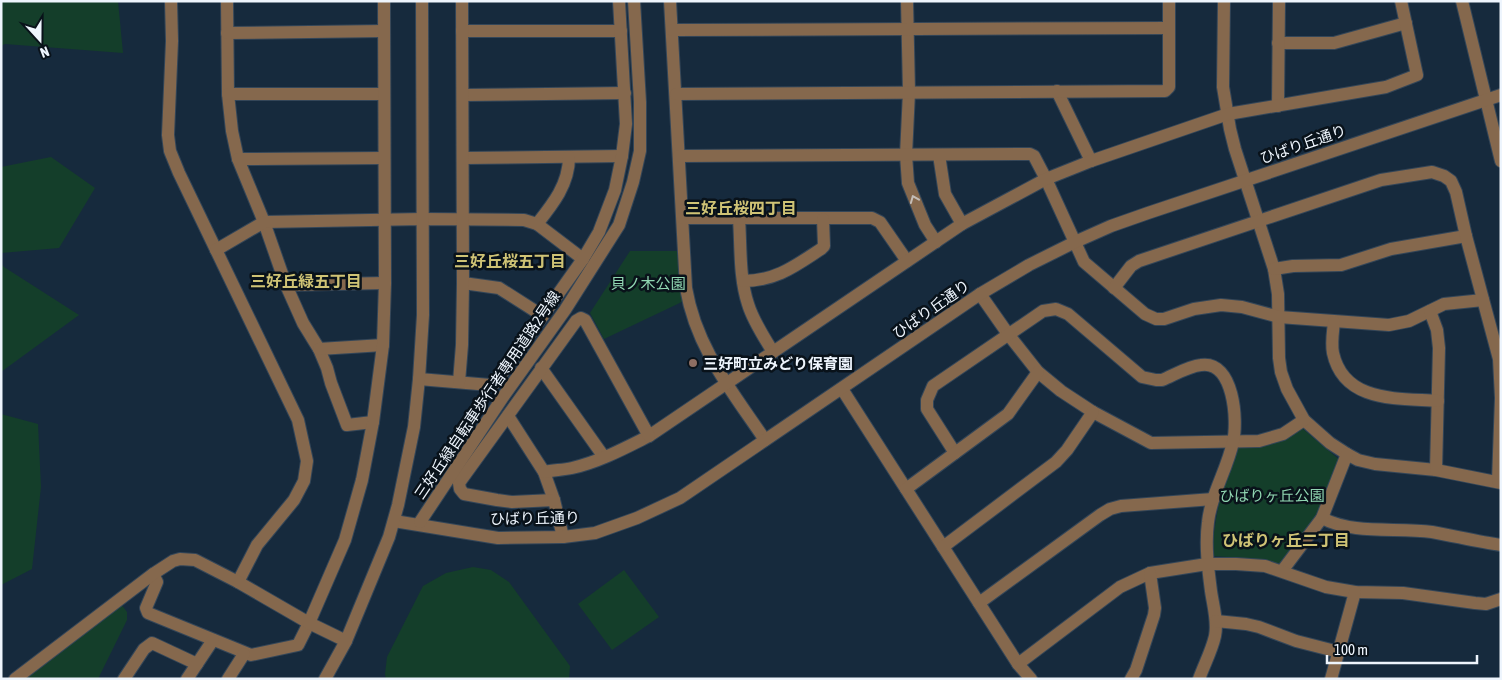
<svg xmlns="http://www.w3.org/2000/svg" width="1502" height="680" font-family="'Asap Condensed','Noto Sans JP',sans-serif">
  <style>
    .green { fill: #143e2a }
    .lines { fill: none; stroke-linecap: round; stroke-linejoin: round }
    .minor-casing { stroke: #344658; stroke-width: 14 }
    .minor { stroke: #85684d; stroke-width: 12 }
    .oneway { stroke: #c4bdb7 }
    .education-dot { fill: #8d6e63; stroke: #09121a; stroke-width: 2 }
    .labels { text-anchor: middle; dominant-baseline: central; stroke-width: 5; stroke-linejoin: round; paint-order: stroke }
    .street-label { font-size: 15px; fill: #eef5fd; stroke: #09121a }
    .park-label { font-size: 15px; fill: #91d7b2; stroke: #09121a }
    .poi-label { font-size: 15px; font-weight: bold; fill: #eef5fd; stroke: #09121a; text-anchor: start }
    .neighbourhood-label { font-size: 16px; font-weight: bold; fill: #cfc375; stroke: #09121a }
  </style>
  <rect width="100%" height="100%" fill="#162a3d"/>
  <g class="green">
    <polygon points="1,1 118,1 123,53 5,44 1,46"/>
    <polygon points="51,157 95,188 59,248 1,253 1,167"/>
    <polygon points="630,251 684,251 686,300 604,339 590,313"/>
    <polygon points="1,263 4,267 79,315 1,372"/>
    <polygon points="1,414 38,424 41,487 32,569 1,585"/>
    <path d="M 1302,428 L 1342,462 L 1315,519 L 1282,564 L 1244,558 L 1212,556 C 1214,516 1223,486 1234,447 C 1264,450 1277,442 1302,428 Z"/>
    <polygon points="473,567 491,570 509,582 570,666 569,679 386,679 385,674 387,657 423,586 446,573"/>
    <polygon points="624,570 659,617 612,650 578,604"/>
    <polygon points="121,604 127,612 127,620 98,679 21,679"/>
  </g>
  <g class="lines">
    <defs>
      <g id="minor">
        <polyline points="171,1 172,41 168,135 170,151 179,173 298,420 307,461 304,481 294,500 257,545 238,582"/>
        <polyline points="227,1 228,94 232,131 238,159 264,222 286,285 303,323 319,349 327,368 331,383 347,425 373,422"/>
        <path d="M 670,1 L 686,288 C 696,348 732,391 765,440"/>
        <polyline points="907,1 909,92 906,155 908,183 925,225 936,242"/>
        <polyline points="1224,1 1223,87 1230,129 1235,149 1274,269 1278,294 1279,358 1281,372 1287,389 1304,420 1330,443 1347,454 1358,460 1375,464 1436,470 1501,483"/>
        <polyline points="1462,1 1501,161"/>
        <polyline points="672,30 1169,28"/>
        <polyline points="462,31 621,31"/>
        <polyline points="227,33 384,31"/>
        <polyline points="1278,43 1334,43 1406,23"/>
        <polyline points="1057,91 1091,161"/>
        <polyline points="228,94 384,94"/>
        <polyline points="676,94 1165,91 1169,87 1169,1"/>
        <polyline points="463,95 625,93"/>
        <polyline points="1278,106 1279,1"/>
        <polyline points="939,155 945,194 962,224"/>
        <polyline points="679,156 1030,154 1034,156 1046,179 1084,262 1145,314 1156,319 1164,319 1194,309 1221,305 1242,307 1279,317 1389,325 1409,321 1444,304 1483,300"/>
        <polyline points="464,158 622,156"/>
        <polyline points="238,159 384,158"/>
        <polyline points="683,218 872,218 880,222 907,261"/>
        <path d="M 739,219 C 741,246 739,277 748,304 C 753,321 764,337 773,352"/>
        <path d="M 537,224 C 553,204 569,184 569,157"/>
        <polyline points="216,250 264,222 423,219 524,220 537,224 583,259"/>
        <polyline points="1274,269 1293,266 1341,265 1391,249 1466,236"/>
        <path d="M 743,281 C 776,281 795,266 821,249 L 824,246 L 823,219"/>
        <polyline points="463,283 499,288 543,316"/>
        <polyline points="286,285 385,283"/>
        <polyline points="1114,288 1131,266 1139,261 1381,180 1432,172 1444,176 1451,181 1456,192 1466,236 1499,359 1501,398 1498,481"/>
        <polyline points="980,294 1008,334 1038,372 1061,391 1093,412 1151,443 1259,441 1283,434 1304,420"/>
        <polyline points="1430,311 1437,330 1439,348 1436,470"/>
        <path d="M 1334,322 C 1333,332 1331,343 1333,353 C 1344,403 1398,398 1438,401"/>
        <polyline points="319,349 383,345"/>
        <polyline points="541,368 604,457"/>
        <polyline points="419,379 490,385 495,383 583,259 599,232 615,190 622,156 626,124 619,1"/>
        <polyline points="459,382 462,345 463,283 462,1"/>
        <polyline points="842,389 1018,664 1031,679"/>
        <polyline points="508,416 544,472 554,500 563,537"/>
        <path d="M 955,453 L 927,409 L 927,400 L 933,386 L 1043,311 L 1056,309 L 1068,314 L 1142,377 L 1156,380 L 1162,380 C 1174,375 1189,366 1201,365 C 1234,360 1238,421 1233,442 C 1227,470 1211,494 1208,522 C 1205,545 1208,568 1211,591 C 1213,605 1218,622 1215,636 C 1212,650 1204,665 1199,679"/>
        <path d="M 544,472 C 554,470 563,470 572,468 C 599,462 625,448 649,436 L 962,224 L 1046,179 L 1091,161 L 1228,114 L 1386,87 L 1417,75 L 1401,1"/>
        <polyline points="906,489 1008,414 1038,372"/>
        <polyline points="554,500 512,502 497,500 464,494 460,489 459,483 576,321 581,318 585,320 649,436"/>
        <path d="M 1322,518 C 1354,535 1396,527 1432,532 C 1455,536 1478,542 1501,545"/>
        <polyline points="394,521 498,538 563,537 595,533 637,518 680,498 980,294 1029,265 1075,242 1111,226 1148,213 1501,95"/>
        <polyline points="420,522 503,397 565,310 619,225 633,182 640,151 640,102 634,1"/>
        <polyline points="943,547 1056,462 1067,450 1093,412"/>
        <polyline points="1282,571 1322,518 1347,454"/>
        <polyline points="153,574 157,582 146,608 148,613 251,655 298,645 309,623 345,540 362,480 373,422 383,345 385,283 384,1"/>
        <polyline points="979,603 1100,515 1110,509 1121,506 1213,499"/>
        <polyline points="1216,621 1246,624 1259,627 1296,641 1339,652"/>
        <polyline points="1018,664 1120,587 1150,573 1207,564 1236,564 1265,566 1326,587 1355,592 1403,593 1475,603 1486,604 1501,599"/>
        <polyline points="15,679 153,574 173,561 180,559 195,560 238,582 309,623 346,641"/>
        <polyline points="124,679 144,649 152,643 197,664"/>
        <polyline points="187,679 213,640"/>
        <polyline points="228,679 244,654"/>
        <polyline points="325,679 346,641 389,537 398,505 414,427 419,379 423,315 422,1"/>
        <polyline points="1131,679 1136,670 1154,615 1155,608 1150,573"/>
        <polyline points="1331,679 1355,592"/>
      </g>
    </defs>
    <use href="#minor" class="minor-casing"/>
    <use href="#minor" class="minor"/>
  </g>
  <defs><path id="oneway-chevron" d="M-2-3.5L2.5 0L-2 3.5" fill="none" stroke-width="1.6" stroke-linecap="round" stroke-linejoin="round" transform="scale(1.25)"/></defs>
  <use class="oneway" href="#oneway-chevron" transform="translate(914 199) rotate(-112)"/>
  <circle class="education-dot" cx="693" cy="363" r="5"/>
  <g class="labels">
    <g class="street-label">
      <text transform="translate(1303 144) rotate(-19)">ひばり丘通り</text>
      <text transform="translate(931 309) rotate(-35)">ひばり丘通り</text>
      <text transform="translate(487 395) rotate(-56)">三好丘緑自転車歩行者専用道路2号線</text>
      <text transform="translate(535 518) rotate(-1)">ひばり丘通り</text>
    </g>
    <g class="park-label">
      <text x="648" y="283">貝ノ木公園</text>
      <text x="1272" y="495">ひばりヶ丘公園</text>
    </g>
    <g class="poi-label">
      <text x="703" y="363">三好町立みどり保育園</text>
    </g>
    <g class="neighbourhood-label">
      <text x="741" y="208">三好丘桜四丁目</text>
      <text x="510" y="261">三好丘桜五丁目</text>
      <text x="306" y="281">三好丘緑五丁目</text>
      <text x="1286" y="540">ひばりヶ丘二丁目</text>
    </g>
  </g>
  <rect width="1502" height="680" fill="none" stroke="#eef5fd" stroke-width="5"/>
  <g transform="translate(40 40) rotate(159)" stroke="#09121a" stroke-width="4" paint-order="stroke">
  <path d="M0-4L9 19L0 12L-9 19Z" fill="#eef5fd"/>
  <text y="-8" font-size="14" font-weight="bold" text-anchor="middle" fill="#eef5fd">N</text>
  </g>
  <path d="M1327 655v8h150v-8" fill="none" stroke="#eef5fd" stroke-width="2.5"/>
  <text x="1334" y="655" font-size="15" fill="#eef5fd" stroke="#09121a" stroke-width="4" paint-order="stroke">100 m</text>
</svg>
